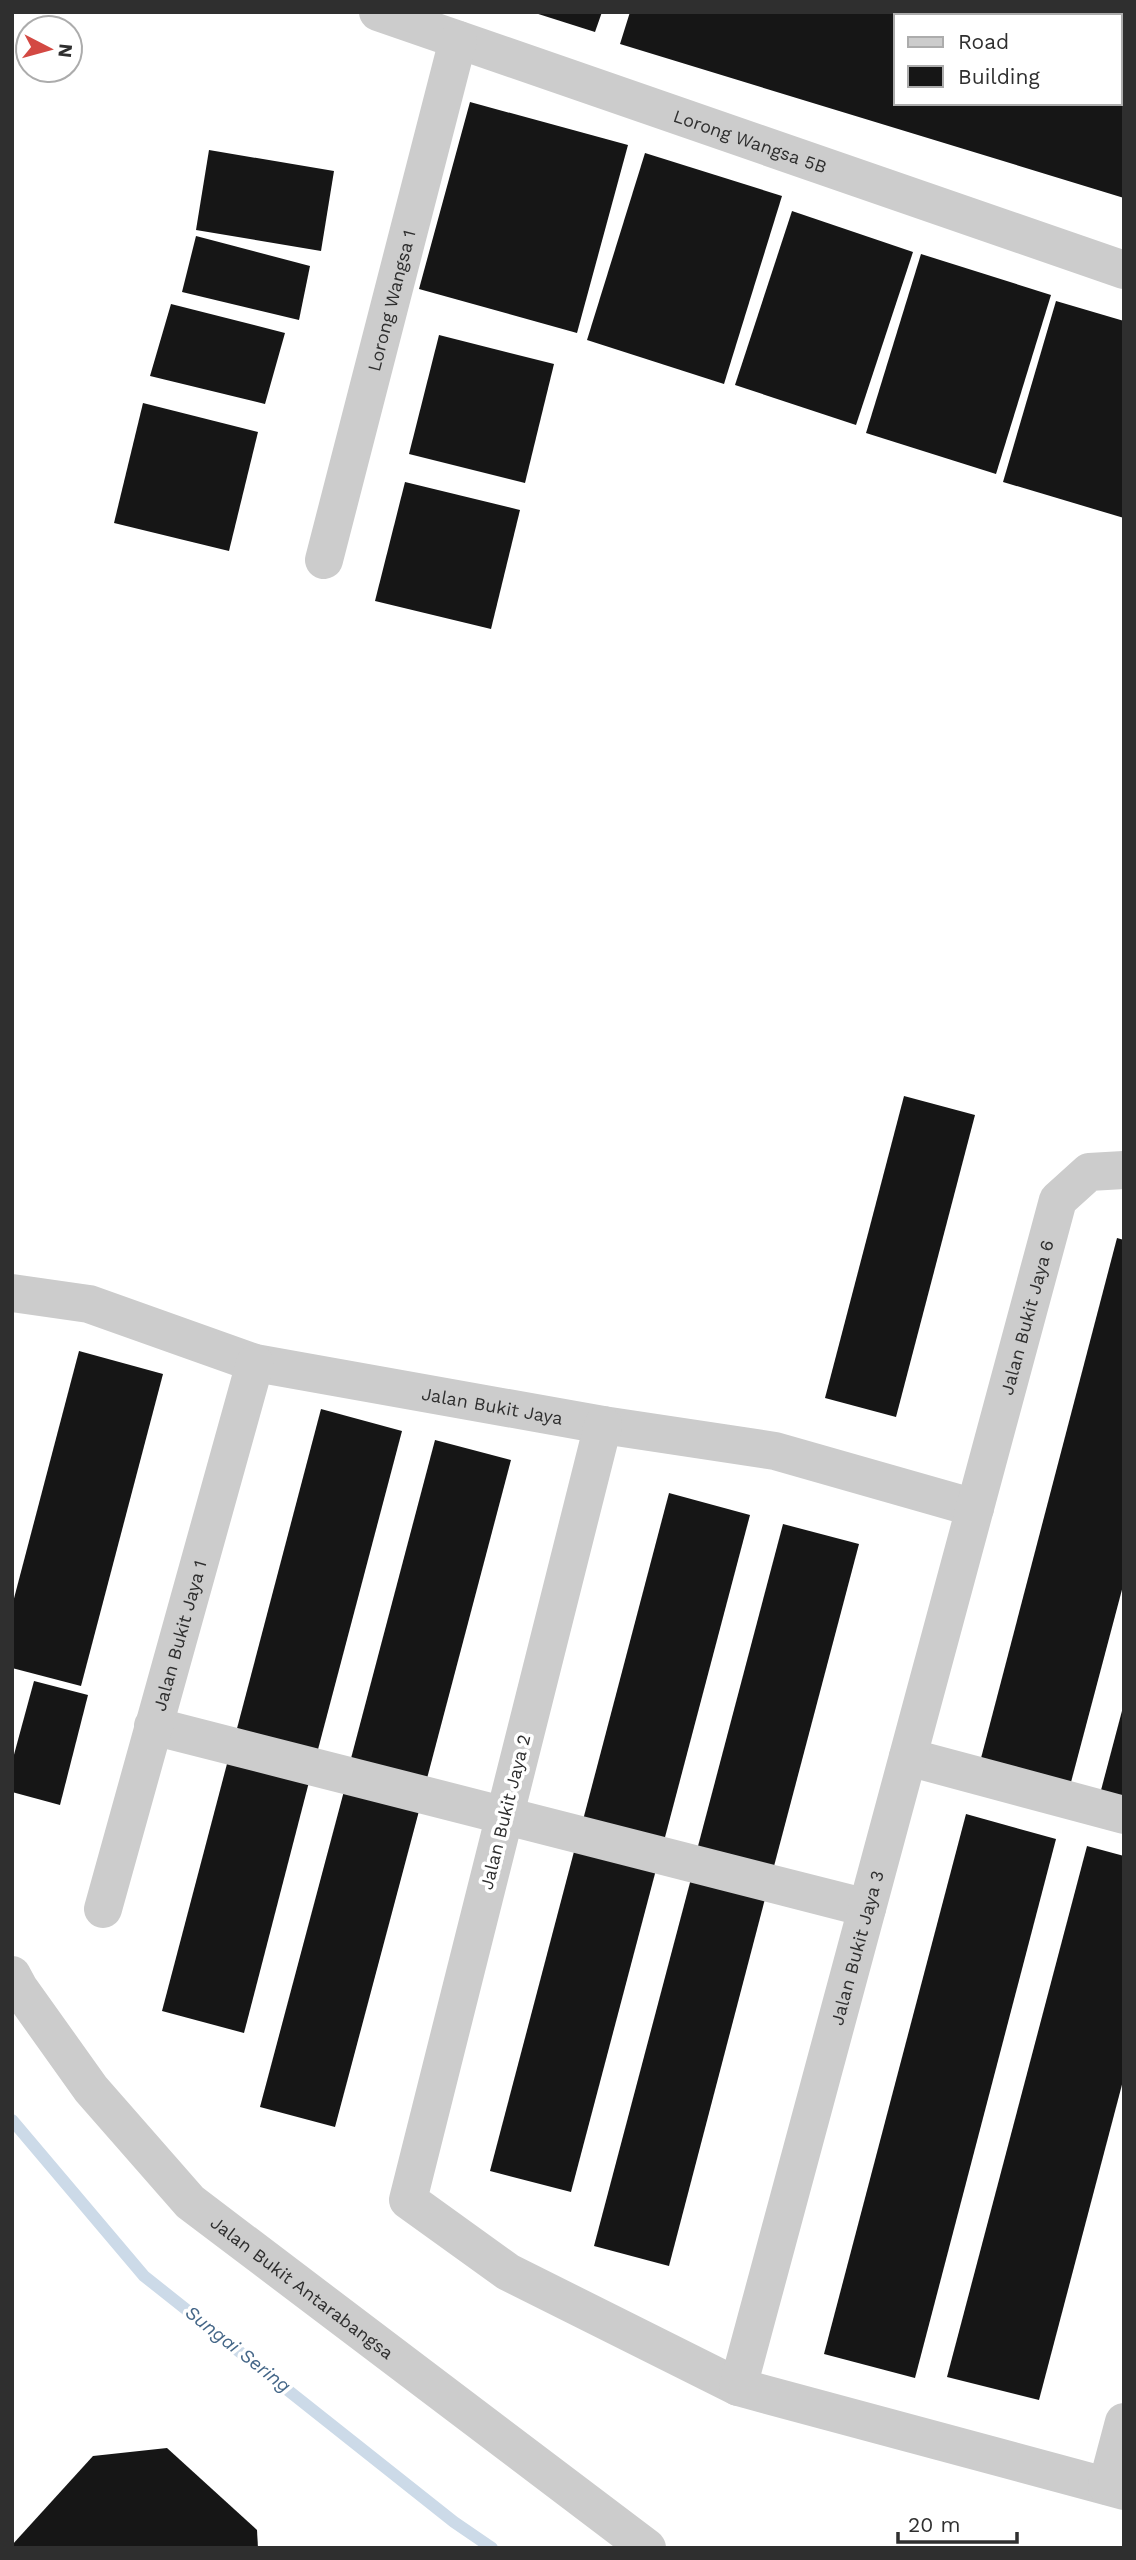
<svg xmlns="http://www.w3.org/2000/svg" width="1136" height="2560" font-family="'Work Sans',sans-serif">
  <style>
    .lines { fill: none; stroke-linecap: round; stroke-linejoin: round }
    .stream { stroke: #ccdae8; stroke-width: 12 }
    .building { fill: #161616 }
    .minor { stroke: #ccc; stroke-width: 38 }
    .labels { text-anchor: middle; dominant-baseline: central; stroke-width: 7; stroke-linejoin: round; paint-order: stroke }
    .street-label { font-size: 18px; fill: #2f2f2f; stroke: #fff }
    .water-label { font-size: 19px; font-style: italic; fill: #456788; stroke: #fff }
  </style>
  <rect width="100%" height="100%" fill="#fff"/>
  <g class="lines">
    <polyline class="stream" points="12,2120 144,2276 454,2522 492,2548"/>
  </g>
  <g class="building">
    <polygon points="532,12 602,12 595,32"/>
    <polygon points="630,12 979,12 988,15 896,16 896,103 1120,103 1120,55 1124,56 1124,198 620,44"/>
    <polygon points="1037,12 1124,12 1124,39 1120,38 1120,16 1047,16"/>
    <polygon points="470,102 628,145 577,333 419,289"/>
    <polygon points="209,150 334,171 321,251 196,230"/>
    <polygon points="645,153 782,196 724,384 587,340"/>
    <polygon points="792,211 913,252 856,425 735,385"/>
    <polygon points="196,236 310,266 299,320 182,292"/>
    <polygon points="921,254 1051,295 996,474 866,433"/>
    <polygon points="1056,301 1124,321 1124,518 1003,482"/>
    <polygon points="171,304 285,333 265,404 150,376"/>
    <polygon points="439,335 554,364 525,483 409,454"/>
    <polygon points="143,403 258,432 229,551 114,523"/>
    <polygon points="405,482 520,510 491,629 375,601"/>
    <polygon points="904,1096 975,1115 896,1417 825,1398"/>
    <polygon points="1117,1238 1124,1240 1124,1582 1070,1786 980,1762"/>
    <polygon points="79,1351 163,1374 81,1686 12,1668 12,1606"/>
    <polygon points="321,1409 402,1431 316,1757 235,1736"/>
    <polygon points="435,1440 511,1460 425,1786 349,1766"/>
    <polygon points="669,1493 750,1515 664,1841 583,1820"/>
    <polygon points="783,1524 859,1544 773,1870 697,1850"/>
    <polygon points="34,1681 88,1695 60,1805 12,1792 12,1762"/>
    <polygon points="1123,1707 1124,1707 1124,1800 1100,1794"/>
    <polygon points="228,1760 309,1782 244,2033 162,2011"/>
    <polygon points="344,1791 419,1811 335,2127 260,2107"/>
    <polygon points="966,1814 1056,1839 915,2378 824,2354"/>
    <polygon points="576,1844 657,1866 571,2192 490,2171"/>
    <polygon points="1087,1846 1124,1856 1124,2077 1039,2400 947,2377"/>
    <polygon points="692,1875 766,1895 669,2266 594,2246"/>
    <polygon points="167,2448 257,2530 258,2548 12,2548 12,2545 93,2456"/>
  </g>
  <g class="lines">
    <g class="minor">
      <path id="s1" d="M 378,12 L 1124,270"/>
      <path id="s2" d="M 324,560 L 458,40"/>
      <path id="s3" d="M 12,1293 L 89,1304 L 255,1363 L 603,1425 L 775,1451 L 975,1508"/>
      <polyline points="603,1425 408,2200 508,2272 738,2387 1124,2491"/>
      <polyline points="153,1726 867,1908"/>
      <polyline points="908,1757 1124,1815"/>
      <path id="s4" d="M 103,1909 L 255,1363"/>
      <path id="s5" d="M 12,1975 L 19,1988 L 91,2089 L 190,2202 L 647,2548"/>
      <path id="s6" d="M 738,2387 L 1058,1200 L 1089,1172 L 1124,1170"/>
      <polyline points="1107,2486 1124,2422"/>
    </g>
  </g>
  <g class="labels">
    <g class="street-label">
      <text stroke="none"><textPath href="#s1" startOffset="394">Lorong Wangsa 5B</textPath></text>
      <text stroke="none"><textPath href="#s2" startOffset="268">Lorong Wangsa 1</textPath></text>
      <text stroke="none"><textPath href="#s6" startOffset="1108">Jalan Bukit Jaya 6</textPath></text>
      <text stroke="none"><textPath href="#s3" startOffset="495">Jalan Bukit Jaya</textPath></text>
      <text stroke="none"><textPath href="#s4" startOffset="284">Jalan Bukit Jaya 1</textPath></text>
      <text transform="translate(505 1812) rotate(-76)">Jalan Bukit Jaya 2</text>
      <text stroke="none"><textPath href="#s6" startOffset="455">Jalan Bukit Jaya 3</textPath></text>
      <text stroke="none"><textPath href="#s5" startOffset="430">Jalan Bukit Antarabangsa</textPath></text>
    </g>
    <g class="water-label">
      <text transform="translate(238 2349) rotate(38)">Sungai Sering</text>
    </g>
  </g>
  <rect width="1136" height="2560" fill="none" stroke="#2f2f2f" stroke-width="28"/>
  <rect x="894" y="14" width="228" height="91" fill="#ffffff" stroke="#acacac" stroke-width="2"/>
  <rect x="908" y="37" width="35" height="10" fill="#cccccc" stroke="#acacac" stroke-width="2"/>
  <text x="958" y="49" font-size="21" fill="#2f2f2f">Road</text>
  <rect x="908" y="66" width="35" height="21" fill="#161616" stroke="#acacac" stroke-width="2"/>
  <text x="958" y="84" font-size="21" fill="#2f2f2f">Building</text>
  <g transform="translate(49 49) rotate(96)"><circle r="33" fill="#ffffff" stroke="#acacac" stroke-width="2"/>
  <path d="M0-5L12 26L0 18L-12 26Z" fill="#d34943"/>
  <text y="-10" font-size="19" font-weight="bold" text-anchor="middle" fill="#2f2f2f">N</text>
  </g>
  <path d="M898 2532v10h119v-10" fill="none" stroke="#2f2f2f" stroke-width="3.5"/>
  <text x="908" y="2532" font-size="21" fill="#2f2f2f" stroke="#ffffff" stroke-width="5" paint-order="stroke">20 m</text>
</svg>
